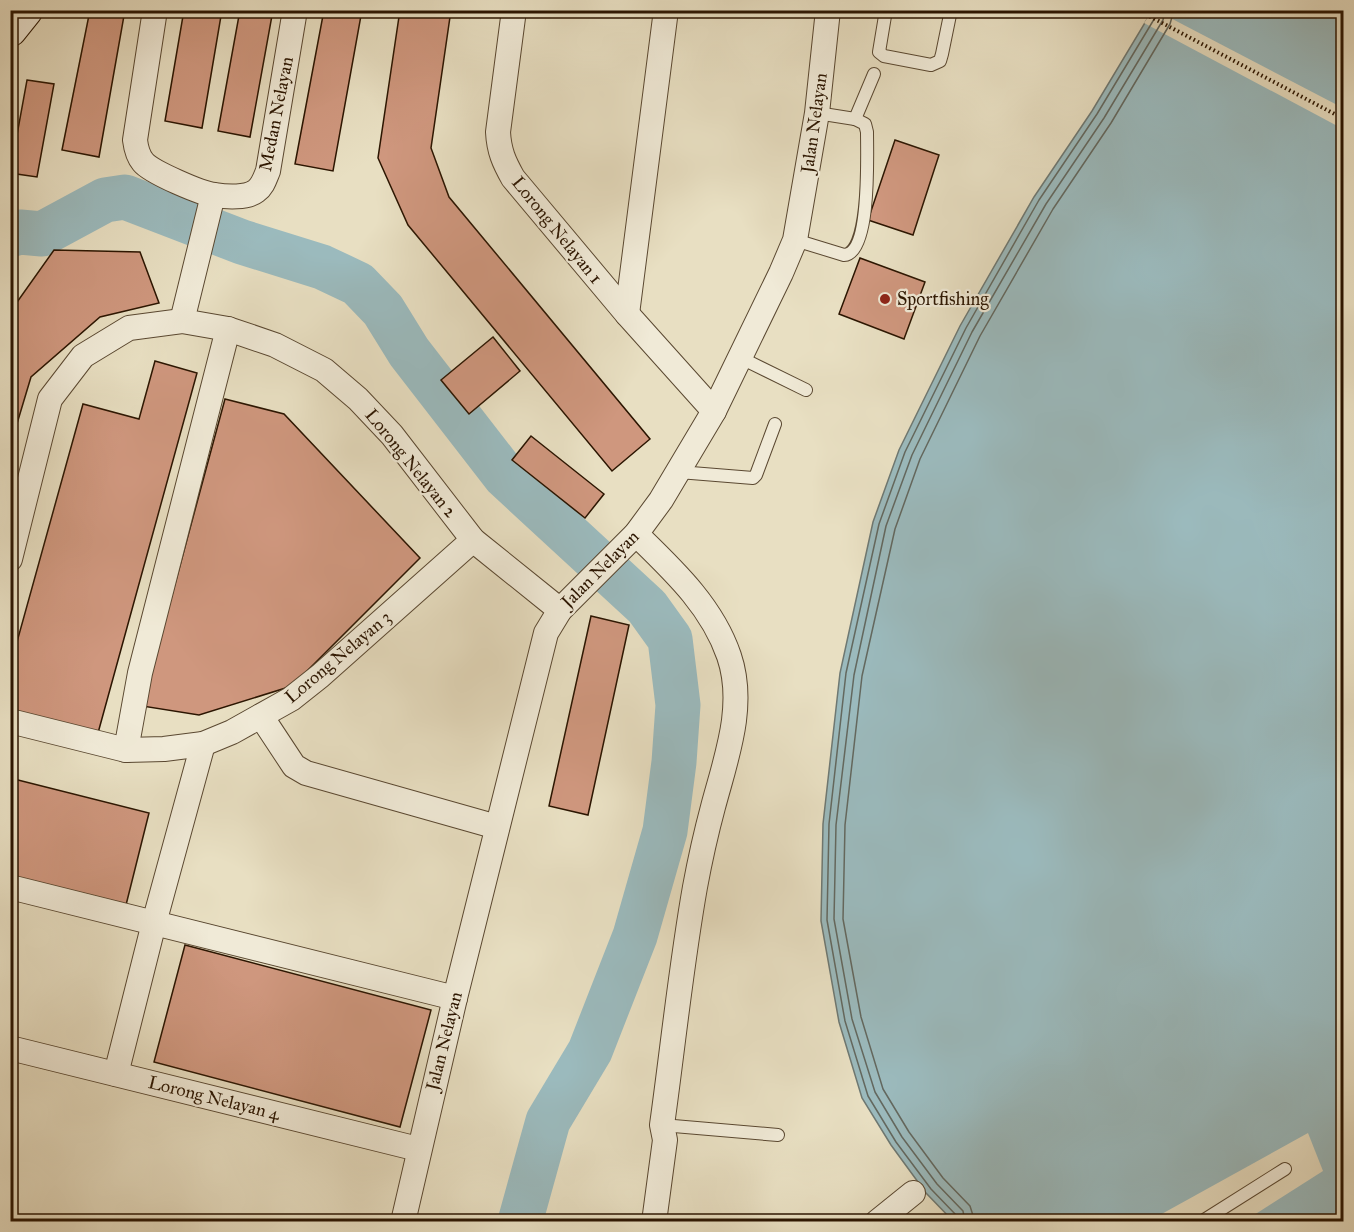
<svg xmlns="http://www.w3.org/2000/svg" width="1354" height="1232" font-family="'IM FELL Great Primer',serif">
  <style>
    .water { fill: #9bbabd; stroke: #6e7872; stroke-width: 1.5 }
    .pier { fill: #e8dfc2 }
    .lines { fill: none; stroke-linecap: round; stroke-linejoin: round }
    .shore { stroke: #63685f; stroke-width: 1.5 }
    .river { stroke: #9bbabd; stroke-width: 45 }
    .building { fill: #cf977e; stroke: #2b1501; stroke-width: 1.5 }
    .lane-casing { stroke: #5a4831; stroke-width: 14 }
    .street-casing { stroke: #5a4831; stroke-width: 26 }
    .secondary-casing { stroke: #2b1501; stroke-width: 35 }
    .path { stroke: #2b1501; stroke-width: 4; stroke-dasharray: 1.5 3; stroke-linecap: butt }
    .lane { stroke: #f0ead7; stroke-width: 12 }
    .street { stroke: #f0ead7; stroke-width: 24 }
    .secondary { stroke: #f0ead7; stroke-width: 33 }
    .poi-dot { fill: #8f2418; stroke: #f0ead7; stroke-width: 2 }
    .labels { text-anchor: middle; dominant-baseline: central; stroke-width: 4.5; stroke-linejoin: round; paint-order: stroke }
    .street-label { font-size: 18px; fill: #2b1501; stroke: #f0ead7 }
    .poi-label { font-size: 18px; fill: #2b1501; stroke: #f0ead7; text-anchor: start }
  </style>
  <rect width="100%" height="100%" fill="#e8dfc2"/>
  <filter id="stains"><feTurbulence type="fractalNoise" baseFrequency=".00333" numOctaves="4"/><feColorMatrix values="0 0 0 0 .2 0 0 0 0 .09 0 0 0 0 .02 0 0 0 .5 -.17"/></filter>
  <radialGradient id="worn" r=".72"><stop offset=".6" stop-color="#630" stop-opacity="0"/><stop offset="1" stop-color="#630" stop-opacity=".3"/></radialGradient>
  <polygon class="water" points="1152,11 1343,11 1343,1221 954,1222 926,1193 891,1145 862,1098 839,1022 821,921 823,824 840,673 873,522 899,450 960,326 1034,197 1092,111"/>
  <g class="pier">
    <polygon points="1152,11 1157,11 1343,108 1343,129 1144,23"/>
    <polygon points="1308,1133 1323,1171 1243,1222 1149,1221"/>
  </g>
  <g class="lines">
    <g class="shore">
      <polyline points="958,1222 957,1216 931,1189 896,1142 868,1096 845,1021 827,920 829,824 846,673 879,524 905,452 966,328 1039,200 1097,114 1156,16 1157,10"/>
      <polyline points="965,1222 963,1211 937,1184 902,1137 875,1092 852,1019 834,919 836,825 854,675 886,526 912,455 972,332 1046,204 1104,118 1163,20 1165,10"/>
      <polyline points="975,1222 970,1206 943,1178 909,1132 883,1089 861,1017 843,919 845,825 862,676 895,529 920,459 980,336 1053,209 1111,123 1170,24 1174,10"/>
    </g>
    <polyline class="river" points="10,235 20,232 42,234 105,200 125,197 242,242 322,267 358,284 383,310 409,352 505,476 647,607 670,639 678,705 674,762 665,831 635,936 590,1051 548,1121 520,1222"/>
  </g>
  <g class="building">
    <polygon points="90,10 125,10 99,157 62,150"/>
    <polygon points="184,10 222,10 202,128 165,121"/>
    <polygon points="240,10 273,10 250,137 218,131"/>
    <polygon points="324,10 362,10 333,171 295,164"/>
    <polygon points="400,10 451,10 431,148 449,197 650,439 612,471 408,225 378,158"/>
    <polygon points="27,80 54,84 37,177 10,173"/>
    <polygon points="895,140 939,155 913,235 868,220"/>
    <polygon points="54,250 140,252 159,303 100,317 31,377 10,447 10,312"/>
    <polygon points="860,258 925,282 904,339 839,314"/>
    <polygon points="493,337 520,371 469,414 441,380"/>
    <polygon points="155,361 197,373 98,733 10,709 10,667 83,404 139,419"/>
    <polygon points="225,399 284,414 420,558 292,686 199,715 142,706"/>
    <polygon points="531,436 604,494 585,518 512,460"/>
    <polygon points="591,616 629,625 588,815 549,806"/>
    <polygon points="10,778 149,813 126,905 10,876"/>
    <polygon points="185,945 431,1010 400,1127 154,1062"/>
  </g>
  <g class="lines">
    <defs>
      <g id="lane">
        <polyline points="886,10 879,52 884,56 931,65 940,61 942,54 951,10"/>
        <polyline points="855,119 874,74"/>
        <path d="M 795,240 L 844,255 C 871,254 867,153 867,132 L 865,124 L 855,119 L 817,113"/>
        <polyline points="741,358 806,390"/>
        <polyline points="679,472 753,478 756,475 775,424"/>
        <polyline points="662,1125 778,1135"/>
        <polyline points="1201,1222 1285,1169"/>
      </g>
      <g id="street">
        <path d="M 155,10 L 135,140 C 136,148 138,156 143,162 C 151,172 202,194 215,195 C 227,197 247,198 256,191 C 263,186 265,178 268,171 L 295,10"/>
        <path d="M 514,10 L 498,132 C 499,151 504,162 513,178 L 627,314 L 714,411"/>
        <polyline points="627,314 666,10"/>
        <polyline points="182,321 213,195"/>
        <path d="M 636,534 C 673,570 712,606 729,656 C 746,706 726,758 713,807 C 706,833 700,860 695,887 C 681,966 673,1046 662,1125 L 665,1140 L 654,1222"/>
        <polyline points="10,559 50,399 83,356 129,328 182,321 228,329 275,345 324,370 358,399 392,435 473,540 560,610"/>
        <polyline points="261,716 294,766 306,773 497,827"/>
        <polyline points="10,721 126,750 164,749 203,744 232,732 291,699 320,676 473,540"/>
        <polyline points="126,750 140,673 228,329"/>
        <polyline points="10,887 455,998"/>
        <polyline points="10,1048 418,1149"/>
        <polyline points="116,1074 154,923 203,744"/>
        <polyline points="403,1222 455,998 546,633 560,610 636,534 661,500 714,411 781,273 795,240 817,113 828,10"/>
        <polyline points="877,1222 913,1193"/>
      </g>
      <polyline id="secondary" points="10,30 26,10"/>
    </defs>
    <use href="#lane" class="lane-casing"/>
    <use href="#street" class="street-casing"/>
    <use href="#secondary" class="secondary-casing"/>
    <polyline class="path" points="1133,10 1149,16 1344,119"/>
    <use href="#lane" class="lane"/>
    <use href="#street" class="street"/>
    <use href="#secondary" class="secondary"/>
  </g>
  <circle class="poi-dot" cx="885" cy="299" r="6"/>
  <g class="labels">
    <g class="street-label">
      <text transform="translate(276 114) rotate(-79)">Medan Nelayan</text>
      <text transform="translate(814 123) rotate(-82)">Jalan Nelayan</text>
      <text transform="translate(557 230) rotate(51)">Lorong Nelayan 1</text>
      <text transform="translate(411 463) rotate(51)">Lorong Nelayan 2</text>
      <text transform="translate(600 569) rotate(-45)">Jalan Nelayan</text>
      <text transform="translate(338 657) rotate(-40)">Lorong Nelayan 3</text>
      <text transform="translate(444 1041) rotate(-76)">Jalan Nelayan</text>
      <text transform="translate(214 1098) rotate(14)">Lorong Nelayan 4</text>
    </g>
    <g class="poi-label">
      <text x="897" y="299">Sportfishing</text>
    </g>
  </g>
  <rect width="1354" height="1232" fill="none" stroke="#e8dfc2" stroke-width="36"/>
  <rect x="12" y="12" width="1330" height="1208" fill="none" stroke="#2b1501" stroke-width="3"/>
  <rect x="18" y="18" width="1318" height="1196" fill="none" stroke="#2b1501" stroke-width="1.5"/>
  <rect width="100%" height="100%" filter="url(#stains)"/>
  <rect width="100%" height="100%" fill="url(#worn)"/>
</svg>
